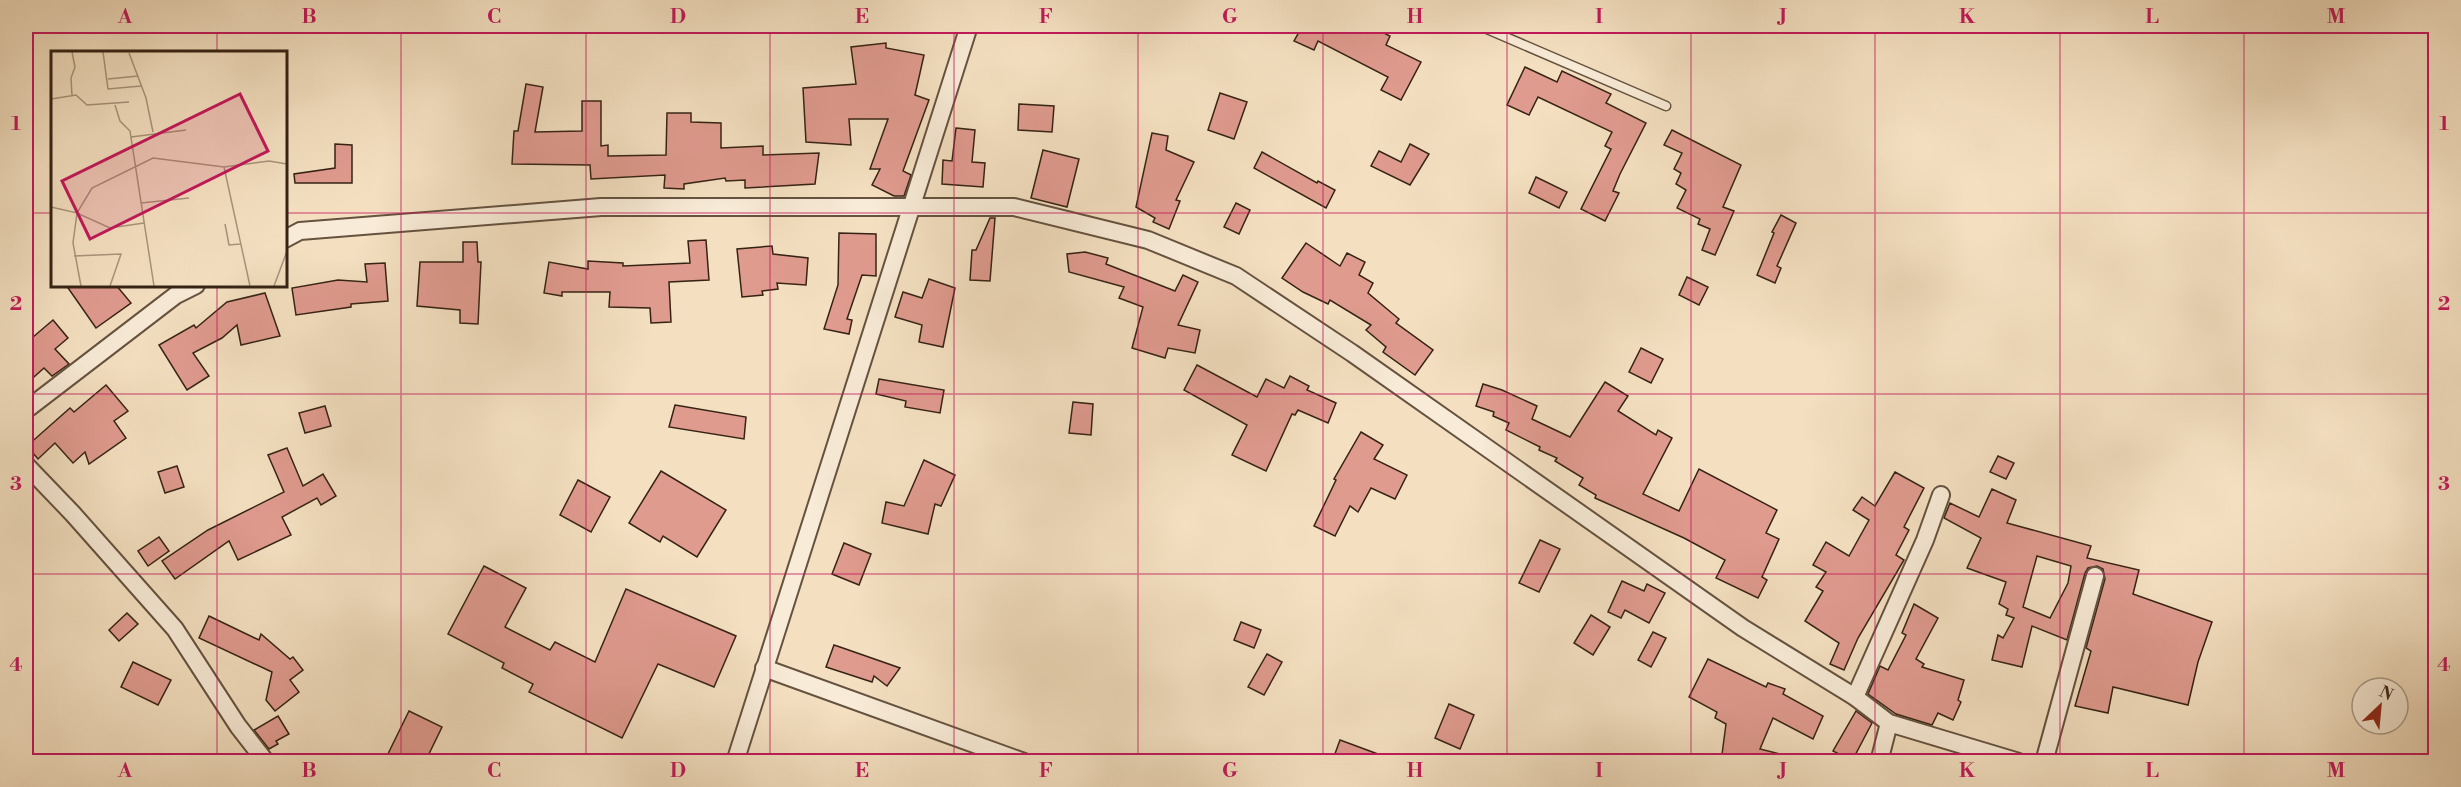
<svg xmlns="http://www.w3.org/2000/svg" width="2461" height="787" font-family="'Libre Bodoni',serif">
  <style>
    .building { fill: #e09b8f; stroke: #352314; stroke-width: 1.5; fill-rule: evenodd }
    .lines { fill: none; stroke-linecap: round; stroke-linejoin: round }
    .lane-casing { stroke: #65523f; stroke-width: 11 }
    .street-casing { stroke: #65523f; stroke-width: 20 }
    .lane { stroke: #f8ebd7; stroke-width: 8 }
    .street { stroke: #f8ebd7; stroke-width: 16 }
    .grid { fill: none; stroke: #c2185b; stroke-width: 1.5; stroke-opacity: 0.55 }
    .inset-road { fill: none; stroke: #a8947c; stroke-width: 1.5 }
    .view { fill: #c2185b; fill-opacity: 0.15; stroke: #c2185b; stroke-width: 3 }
    .inset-edge { fill: none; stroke: #352314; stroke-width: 3 }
    .neatline { fill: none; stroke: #c2185b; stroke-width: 2 }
    .grid-label { font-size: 20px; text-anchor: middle; font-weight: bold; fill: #c2185b }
  </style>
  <rect width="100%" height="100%" fill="#f4e0c1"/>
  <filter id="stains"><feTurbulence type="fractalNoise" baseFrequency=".00333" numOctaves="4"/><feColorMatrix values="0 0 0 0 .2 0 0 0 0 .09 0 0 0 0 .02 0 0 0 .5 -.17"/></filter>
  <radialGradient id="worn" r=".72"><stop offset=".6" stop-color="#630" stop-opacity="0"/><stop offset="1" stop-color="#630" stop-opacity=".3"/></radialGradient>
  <g class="building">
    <polygon points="1286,26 1370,26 1390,36 1386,45 1421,62 1401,100 1381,90 1388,77 1318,41 1314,50 1294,41 1299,32"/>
    <polygon points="886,43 886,48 924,55 915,95 929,100 903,171 911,175 904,196 894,196 872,185 880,169 870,169 888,119 849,119 851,145 806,142 803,88 856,84 851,47"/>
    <polygon points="1525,67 1557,82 1562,71 1611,94 1606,103 1646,123 1620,174 1613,191 1619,193 1605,221 1581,209 1611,149 1605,146 1612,132 1538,97 1529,115 1507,105"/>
    <polygon points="526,84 543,87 535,132 582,131 582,101 601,101 601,146 608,145 608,156 666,155 667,113 691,113 691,122 721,123 721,148 763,146 763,155 819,153 815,184 745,188 745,180 726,181 725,178 684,184 684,189 664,188 665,175 591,179 590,165 512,164 514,131 518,131"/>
    <polygon points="1220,93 1247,102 1234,139 1208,130"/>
    <polygon points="1019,104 1054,106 1052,132 1018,130"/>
    <polygon points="956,128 975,130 972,162 985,163 983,187 942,184 943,160 952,161"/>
    <polygon points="1672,130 1741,165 1723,207 1734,211 1715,255 1702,250 1710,229 1698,224 1700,219 1677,208 1686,190 1676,184 1681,173 1674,169 1682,153 1664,145"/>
    <polygon points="1152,133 1168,136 1166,150 1194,162 1176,200 1180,201 1169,229 1153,222 1155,218 1136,207"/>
    <polygon points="335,144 352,145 352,183 295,183 294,174 335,168"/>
    <polygon points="1410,144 1429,154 1410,185 1371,166 1379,151 1401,162"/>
    <polygon points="1043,150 1079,159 1067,207 1031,198"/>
    <polygon points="1262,152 1317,183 1318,181 1335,190 1326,208 1254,168"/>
    <polygon points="1536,177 1567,192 1559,208 1529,193"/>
    <polygon points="1236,203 1250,210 1239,234 1224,227"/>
    <polygon points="1781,215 1796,223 1777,266 1781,268 1775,283 1757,275 1774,233 1772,232"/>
    <polygon points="990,218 995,218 990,281 970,280 972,250 976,250"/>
    <polygon points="839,233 876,234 876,276 862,275 847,319 852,320 849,334 824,329 838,285"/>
    <polygon points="706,240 709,280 669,282 671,322 651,323 650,308 609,307 610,292 562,292 562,296 544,293 549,262 588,269 588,261 623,263 623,266 690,263 688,241"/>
    <polygon points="463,242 477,242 478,262 481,262 478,324 460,323 460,310 417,306 420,262 463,262"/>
    <polygon points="1306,243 1340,266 1347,253 1365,262 1359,275 1373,283 1368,293 1399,319 1396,323 1433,350 1415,375 1383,352 1386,347 1366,330 1371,325 1330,300 1328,304 1303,292 1282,278"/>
    <polygon points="772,246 773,254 808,258 806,285 777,283 778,289 762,291 763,295 742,297 737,249"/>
    <polygon points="1085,252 1108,258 1106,264 1175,291 1183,275 1198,282 1178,325 1200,330 1195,353 1168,348 1165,358 1132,348 1143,307 1119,298 1124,287 1069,272 1067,254"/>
    <polygon points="385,263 388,301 351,304 351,307 296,315 292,288 338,280 367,282 365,264"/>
    <polygon points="1687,277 1708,287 1699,305 1679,295"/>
    <polygon points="929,279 955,288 943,347 919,342 922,325 895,317 903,292 922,298"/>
    <polygon points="66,285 116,285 131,303 96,328"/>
    <polygon points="265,293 280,336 241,345 237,325 222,338 193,353 209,376 187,390 159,345 194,325 196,328 227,302"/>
    <polygon points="53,320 68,338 55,349 69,364 52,376 44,368 26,384 26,343"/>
    <polygon points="1641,348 1663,359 1651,383 1629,372"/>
    <polygon points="1197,365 1257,397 1266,379 1284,388 1290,376 1309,386 1307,390 1336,403 1328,423 1298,410 1295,415 1292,414 1266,471 1232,455 1247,425 1184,390"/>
    <polygon points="879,379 944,390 940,413 905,407 906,401 876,394"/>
    <polygon points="1605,382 1628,396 1618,411 1656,435 1658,430 1672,438 1643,494 1679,511 1699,469 1777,510 1766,533 1779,539 1762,577 1767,580 1758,598 1716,578 1725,560 1684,538 1595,498 1596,495 1579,485 1583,478 1555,461 1557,458 1539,450 1540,447 1506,430 1509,423 1493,416 1494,412 1476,406 1483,384 1502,390 1537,406 1532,419 1570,437"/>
    <polygon points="106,385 128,411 114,421 126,438 89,464 85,452 73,463 55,443 38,459 27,446 70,408 74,412"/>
    <polygon points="1073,402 1093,404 1091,435 1069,433"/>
    <polygon points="675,405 746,417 744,439 669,427"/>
    <polygon points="325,406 331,426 305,433 299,413"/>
    <polygon points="1361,432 1383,445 1374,459 1407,475 1395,499 1371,488 1358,512 1350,506 1335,536 1314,526 1336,480 1334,479"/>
    <polygon points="287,448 303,486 323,474 336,496 321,505 317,498 282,517 291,535 238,560 229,541 175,579 162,561 208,530 284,492 268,455"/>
    <polygon points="1998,456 2014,463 2006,479 1990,472"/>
    <polygon points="924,460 955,475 941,506 935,504 928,534 882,523 886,502 904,506"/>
    <polygon points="177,466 184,487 165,493 158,472"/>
    <polygon points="661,471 726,510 697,557 663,536 660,542 629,523"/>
    <polygon points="1895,472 1924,488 1904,527 1909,530 1896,555 1904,560 1858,638 1844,670 1830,664 1839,643 1805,621 1823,591 1816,587 1826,572 1813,565 1826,542 1849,556 1869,520 1853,510 1862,497 1875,506"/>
    <polygon points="578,480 610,497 591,532 560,515"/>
    <path d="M 1992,489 L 2016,500 L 2007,523 L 2091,546 L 2087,558 L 2139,570 L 2133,594 L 2212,622 L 2198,662 L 2188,705 L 2113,687 L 2108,713 L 2075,706 L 2091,651 L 2086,648 L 2105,579 L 2103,569 L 2097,566 L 2088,568 L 2085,573 L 2067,640 L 2032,626 L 2022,667 L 1992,660 L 1998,635 L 2003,638 L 2014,618 L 2006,615 L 2008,609 L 1999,604 L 2006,582 L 1967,568 L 1981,538 L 1944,518 L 1950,503 L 1979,517 ZM 2037,556 L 2071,566 L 2068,583 L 2050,618 L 2023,607 Z"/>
    <polygon points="159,537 169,551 148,566 138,551"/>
    <polygon points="1540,540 1560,549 1539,592 1519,583"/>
    <polygon points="844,543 871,554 859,585 832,574"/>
    <polygon points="484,566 526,588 505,627 550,650 555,642 595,662 626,589 736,636 714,687 658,664 622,738 529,692 533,684 502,668 504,663 448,634"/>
    <polygon points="1622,581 1644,591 1647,584 1665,593 1649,623 1625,610 1621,618 1608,612"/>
    <polygon points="1914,604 1938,618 1916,659 1924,664 1922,667 1964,680 1958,700 1961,702 1953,720 1938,713 1932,725 1896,714 1868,694 1880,666 1888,670 1906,635 1902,633"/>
    <polygon points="127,613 138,624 119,641 109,630"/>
    <polygon points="1591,615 1610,627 1593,655 1574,643"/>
    <polygon points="209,616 259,640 261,634 290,659 293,657 303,670 290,680 299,692 275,711 266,700 272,672 199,638"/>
    <polygon points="1241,622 1261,630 1254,648 1234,640"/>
    <polygon points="1653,632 1666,638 1651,667 1638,660"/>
    <polygon points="834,645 840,647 900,668 887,686 874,676 872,682 826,667"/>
    <polygon points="1267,654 1282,662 1264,695 1248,687"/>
    <polygon points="1708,659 1766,687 1768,683 1785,689 1783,694 1823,716 1813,739 1773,718 1760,749 1788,756 1787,762 1721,762 1726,724 1715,718 1717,712 1689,697"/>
    <polygon points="133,662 171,680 158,705 121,687"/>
    <polygon points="1449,704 1474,715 1460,749 1435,738"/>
    <polygon points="409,711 442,727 425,762 384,762"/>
    <polygon points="1856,711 1872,723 1852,761 1833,751"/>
    <polygon points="278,716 289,734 276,741 278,744 269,749 254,730"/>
    <polygon points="1340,740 1394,760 1393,762 1332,762"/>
  </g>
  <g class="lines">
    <defs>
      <polyline id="lane" points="1480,26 1666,106"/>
      <g id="street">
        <polyline points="285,239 300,231 601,207 1014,207 1148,240 1236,276 1352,353 1743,628 1855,697 1889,723 2019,762"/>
        <polyline points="26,410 176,295 196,285"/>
        <polyline points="26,465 73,514 175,629 238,726 266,762"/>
        <polyline points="764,668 1024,762"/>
        <polyline points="1855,697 1925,540 1941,495"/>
        <polyline points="735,762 969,26"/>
        <polyline points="1879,762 1889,723"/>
        <polyline points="2044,762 2095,576"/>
      </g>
    </defs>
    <use href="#lane" class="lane-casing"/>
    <use href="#street" class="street-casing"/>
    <use href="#lane" class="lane"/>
    <use href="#street" class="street"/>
  </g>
  <path class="grid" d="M 217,26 L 217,52M 401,26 L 401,762M 586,26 L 586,762M 770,26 L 770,762M 954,26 L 954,762M 1138,26 L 1138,762M 1323,26 L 1323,762M 1507,26 L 1507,762M 1691,26 L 1691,762M 1875,26 L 1875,762M 2060,26 L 2060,762M 2244,26 L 2244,762M 26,213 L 52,213M 285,213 L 2436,213M 217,285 L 217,762M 26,394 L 2436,394M 26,574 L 2436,574"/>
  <g transform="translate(51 51)">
    <rect width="236" height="236" fill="#f4e0c1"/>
    <path class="inset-road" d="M 21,1 L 24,16 L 20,27 L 21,45M 52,1 L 57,38 L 90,35M 78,2 L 95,47 L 102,81M 57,28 L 87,25M 0,48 L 25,44 L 36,54 L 78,51M 64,54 L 69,70 L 79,80 L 103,235M 80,86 L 135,79M 173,116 L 199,235M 90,152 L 138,147M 0,156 L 26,162 L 41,137 L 102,107 L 173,116 L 218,110 L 236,113M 174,173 L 178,194 L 189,193M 23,205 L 70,203 L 59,235M 30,235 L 22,192 L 26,162 L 59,177 L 93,172M 223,235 L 236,200"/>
    <path class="view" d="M 189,43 L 217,100 L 39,188 L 11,130 Z"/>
    <rect width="236" height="236" class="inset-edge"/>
  </g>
  <rect width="2461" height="787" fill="none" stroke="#f4e0c1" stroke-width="66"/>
  <g transform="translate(2380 706) rotate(26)"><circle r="28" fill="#f8ebd7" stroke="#aa9b89" stroke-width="1.5"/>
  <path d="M0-4.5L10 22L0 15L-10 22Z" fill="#8f2418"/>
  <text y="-9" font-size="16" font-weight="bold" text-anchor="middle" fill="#352314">N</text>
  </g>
  <rect x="33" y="33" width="2395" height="721" class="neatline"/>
  <g class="grid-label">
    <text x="125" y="23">A</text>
    <text x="309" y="23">B</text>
    <text x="494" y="23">C</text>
    <text x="678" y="23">D</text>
    <text x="862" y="23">E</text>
    <text x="1046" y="23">F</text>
    <text x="1230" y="23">G</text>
    <text x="1415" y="23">H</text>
    <text x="1599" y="23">I</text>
    <text x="1783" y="23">J</text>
    <text x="1967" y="23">K</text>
    <text x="2152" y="23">L</text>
    <text x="2336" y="23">M</text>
    <text x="16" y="130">1</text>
    <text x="2444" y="130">1</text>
    <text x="16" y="310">2</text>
    <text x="2444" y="310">2</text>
    <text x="16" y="490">3</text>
    <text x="2444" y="490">3</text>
    <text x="16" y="671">4</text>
    <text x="2444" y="671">4</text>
    <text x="125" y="777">A</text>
    <text x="309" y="777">B</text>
    <text x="494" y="777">C</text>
    <text x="678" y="777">D</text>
    <text x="862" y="777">E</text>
    <text x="1046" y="777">F</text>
    <text x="1230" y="777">G</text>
    <text x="1415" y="777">H</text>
    <text x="1599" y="777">I</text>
    <text x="1783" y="777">J</text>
    <text x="1967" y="777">K</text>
    <text x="2152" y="777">L</text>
    <text x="2336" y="777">M</text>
  </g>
  <rect width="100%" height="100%" filter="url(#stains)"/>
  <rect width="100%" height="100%" fill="url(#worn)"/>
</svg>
